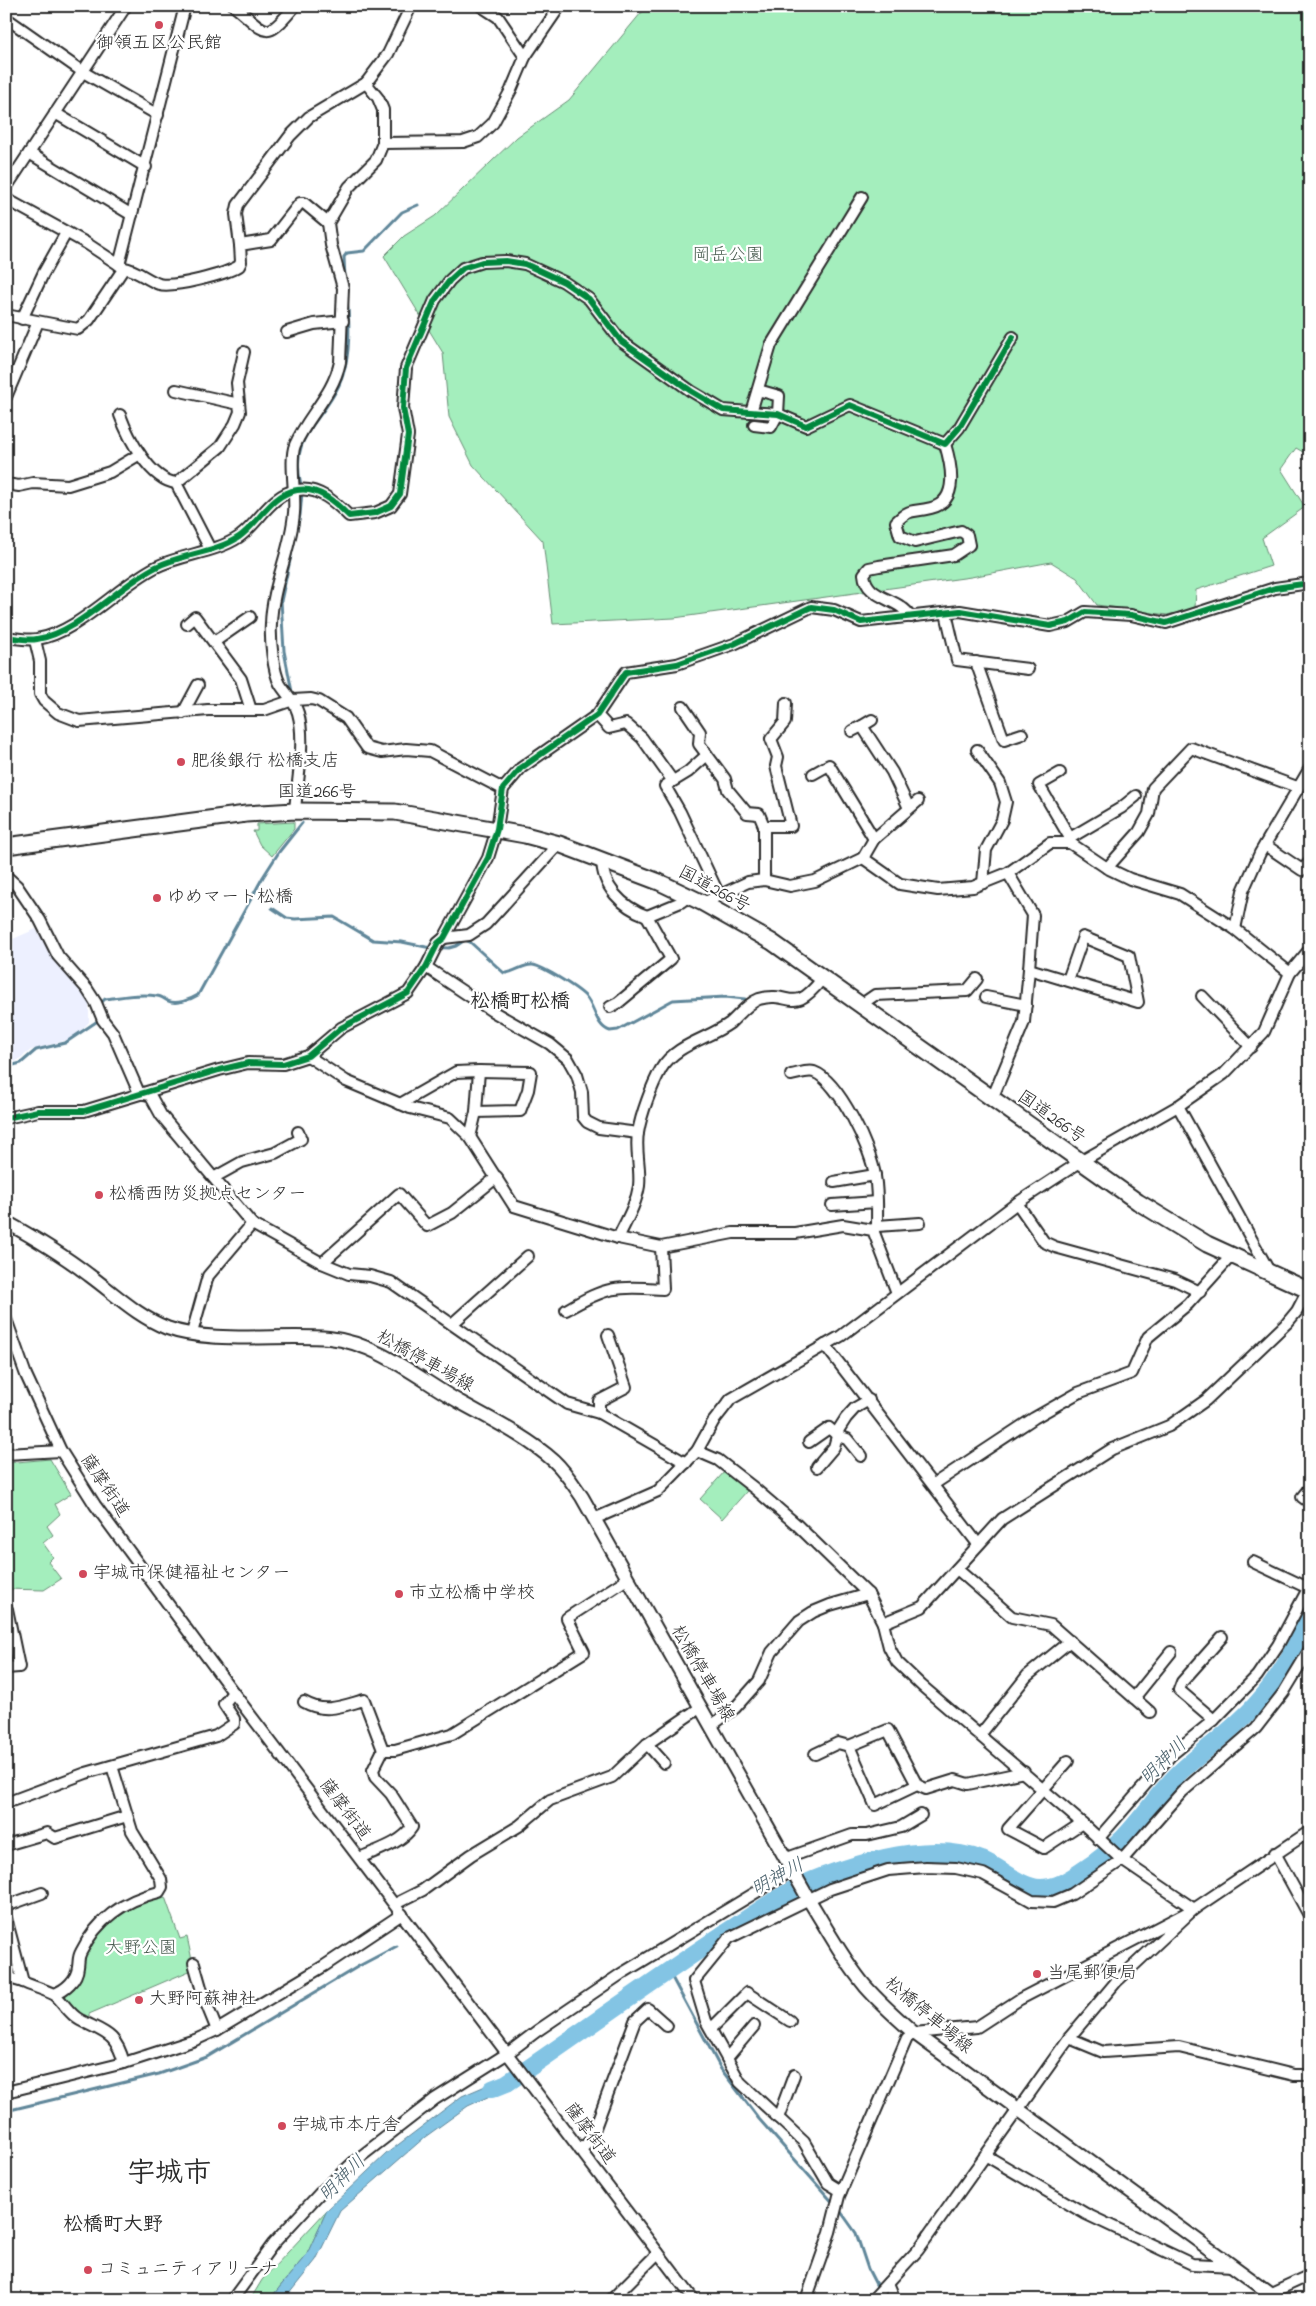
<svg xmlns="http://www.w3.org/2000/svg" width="1316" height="2306" font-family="'Indie Flower','Klee One',sans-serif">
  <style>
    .built { fill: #edf0ff }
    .green { fill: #a4eebd; stroke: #688c74 }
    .water { fill: #83c4e4; stroke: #60879a }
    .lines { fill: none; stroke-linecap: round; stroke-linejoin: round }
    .stream { stroke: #60879a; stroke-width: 3 }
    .river { stroke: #83c4e4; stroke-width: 18 }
    .minor-casing { stroke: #2b2b2b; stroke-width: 14 }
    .major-casing { stroke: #2b2b2b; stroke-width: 16 }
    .highway-casing { stroke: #2b2b2b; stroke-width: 19 }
    .minor { stroke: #fff; stroke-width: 10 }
    .major { stroke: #fff; stroke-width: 12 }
    .highway { stroke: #fff; stroke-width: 15 }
    .cycleway-casing { stroke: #fff; stroke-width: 9 }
    .cycleway { stroke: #00873e; stroke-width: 6 }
    .poi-dot { fill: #d1495b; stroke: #fff; stroke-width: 2 }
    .labels { text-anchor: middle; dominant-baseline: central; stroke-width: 4.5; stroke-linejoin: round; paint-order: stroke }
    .poi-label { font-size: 18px; fill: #2b2b2b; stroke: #fff; text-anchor: start }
    .park-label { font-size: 18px; fill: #495c50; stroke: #fff }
    .street-label { font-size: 18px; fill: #2b2b2b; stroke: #fff }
    .water-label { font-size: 19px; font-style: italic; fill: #4a616c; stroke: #fff }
    .quarter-label { font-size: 20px; font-weight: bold; fill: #2b2b2b; stroke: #fff }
    .town-label { font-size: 28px; font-weight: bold; fill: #2b2b2b; stroke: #fff }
  </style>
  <rect width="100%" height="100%" fill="#fff"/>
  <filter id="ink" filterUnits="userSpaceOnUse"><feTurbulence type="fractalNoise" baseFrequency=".02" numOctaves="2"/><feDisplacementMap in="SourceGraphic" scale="10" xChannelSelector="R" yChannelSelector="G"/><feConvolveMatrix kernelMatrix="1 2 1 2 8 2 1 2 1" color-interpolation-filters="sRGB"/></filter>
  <g filter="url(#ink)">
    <polygon class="built" points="36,929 61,969 89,996 89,1022 74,1038 31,1050 6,1069 6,942"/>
    <g class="green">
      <polygon points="652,6 1310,6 1310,456 1296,448 1281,469 1305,507 1262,538 1271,566 1196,590 1195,608 1167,615 1097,605 1077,578 1051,562 971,577 674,618 553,624 543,541 473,465 449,417 443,353 384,256 404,236 435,216 517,137 569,100 641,13"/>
      <polygon points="294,822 294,829 272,856 260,845 253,831 257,831 257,824"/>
      <polygon points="50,1459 71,1494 55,1504 60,1514 47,1526 53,1535 43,1543 53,1557 48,1562 61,1579 44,1590 6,1589 6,1463"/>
      <polygon points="725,1471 747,1491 722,1519 700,1499"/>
      <path d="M 165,1897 L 180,1939 L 187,1937 L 194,1969 L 89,2014 L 89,2020 C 75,2016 69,2008 65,1994 C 81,1978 77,1972 86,1954 C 101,1922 131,1904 165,1897 Z"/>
      <polygon points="327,2210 307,2254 269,2300 250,2300 262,2280"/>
    </g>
    <polygon class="water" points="511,2075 516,2084 468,2106 425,2137 340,2211 316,2260 284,2300 269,2300 307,2254 327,2210 386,2154 462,2096"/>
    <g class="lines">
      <g class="stream">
        <polyline points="345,279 344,257 347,253 364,251 402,212 418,205"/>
        <path d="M 301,485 C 289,436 320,425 339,385 C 351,360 350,326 347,298"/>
        <polyline points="292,692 284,651 281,601 300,515 302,492"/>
        <polyline points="302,787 303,798"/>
        <path d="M 272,908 L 287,918 L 295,919 L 334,917 L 373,940 L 402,942 L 426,947 L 449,948 L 456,946 L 465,940 L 470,942 L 504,973 C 515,973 522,964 533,965 C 544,967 579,989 586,997 C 595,1007 596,1027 610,1031 L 618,1030 L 673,1000 L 725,997 L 745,999"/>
        <path d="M 101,1006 L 102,1002 L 105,999 C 122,997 140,993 157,996 C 161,996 164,999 168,1001 C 176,1005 190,1000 198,995 L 263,877 L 279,852 L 302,823"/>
        <polyline points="6,1067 21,1063 36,1050 65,1043 99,1020"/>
        <polyline points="668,1970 721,2069 759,2119 835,2205"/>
        <polyline points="6,2111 159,2074 207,2057 359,1966 397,1946"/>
        <polyline points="839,2209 856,2233 868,2269 884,2300"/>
        <polyline points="6,2296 9,2300"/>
      </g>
      <path class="river" d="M 492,2089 L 507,2083 C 579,2034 649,1983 722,1935 C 754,1915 785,1890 821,1877 C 867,1860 935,1841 982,1860 C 1001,1867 1019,1887 1040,1888 C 1056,1888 1069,1880 1082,1871 C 1097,1861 1111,1850 1124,1837 C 1144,1816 1159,1792 1180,1772 C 1206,1748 1235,1729 1258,1702 C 1281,1677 1295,1647 1310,1617"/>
      <defs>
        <g id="minor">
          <path d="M 234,6 C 268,33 264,43 295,6"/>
          <polyline points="481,6 498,17 525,57"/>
          <polyline points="6,18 83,72 158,115"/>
          <polyline points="55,113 146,167"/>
          <polyline points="383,143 463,142 478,137 493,123 511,90 525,57 560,6"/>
          <polyline points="29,153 132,215"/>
          <polyline points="6,188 126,6"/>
          <polyline points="6,199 86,243 124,268"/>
          <polyline points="240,245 236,214 238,205 290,136 309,117 366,83 388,54 411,6"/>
          <polyline points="119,265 185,6"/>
          <path d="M 6,315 L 78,329 L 89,320 L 124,268 C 137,270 147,280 159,284 C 174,288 226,274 239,266 L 241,262 L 240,245 L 271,240 L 300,203 L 304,203 L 328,223"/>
          <polyline points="22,319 43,274 66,233"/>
          <polyline points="287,332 314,324 343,321"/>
          <polyline points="176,390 239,404"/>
          <polyline points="6,397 38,322"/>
          <polyline points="751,412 771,345 862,197"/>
          <path d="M 120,415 C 128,437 150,480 176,483"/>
          <polyline points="754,425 771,427 778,414 779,396 758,390"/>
          <polyline points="6,484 19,486 33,483 68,485 110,472 140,454"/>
          <polyline points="210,549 176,483 220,447 235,424 240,412 237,383 244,352"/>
          <polyline points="946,613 957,660 1028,669"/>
          <path d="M 911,617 C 899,597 866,600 864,574 L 869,568 L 879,566 L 954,555 L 969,545 L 967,535 L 961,531 L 915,542 L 900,536 L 896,522 C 911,507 912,513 931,508 C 960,501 951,464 945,444"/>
          <polyline points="187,624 195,617 241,679 251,710"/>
          <path d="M 6,637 C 16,638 27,641 37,639 C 78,633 118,586 156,567 C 182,554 215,553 239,537 C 258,524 271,494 297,490 C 318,486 336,503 349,516 L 375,513 L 391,506 L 400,494 L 408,435 L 403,408 L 406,368 L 435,300 L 450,280 L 463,268 L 482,262 L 506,261 L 525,264 L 564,282 L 589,299 L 621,341 L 691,391 L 723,410 L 778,414 L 806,426 L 850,405 L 945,444 L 959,428 L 1013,337"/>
          <polyline points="35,640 40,661 40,694 44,701 58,713 79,721 208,710 264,710 293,700 311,699 319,701 346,718 367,748 382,752 406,749 430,751 503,789"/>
          <polyline points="214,642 250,617"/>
          <polyline points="976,662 1004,740 1022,734"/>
          <polyline points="683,707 700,732 699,744 725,779 728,790 747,813 759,814 764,826"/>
          <polyline points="183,713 198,685"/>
          <polyline points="597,715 609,728 626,724 642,738 672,780"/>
          <polyline points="872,720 862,726 892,772 909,808"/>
          <polyline points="852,731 862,726"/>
          <polyline points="977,750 1000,783 1006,802 1002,820 986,850 983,883"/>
          <polyline points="707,755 688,772 665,786 680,812 719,895"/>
          <polyline points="1060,773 1039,785 1070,838 1070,843"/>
          <polyline points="813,774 829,765 874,839"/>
          <path d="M 295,811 C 297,781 306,741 298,713 C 294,700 286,694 280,684 C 273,671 270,639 271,624 C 272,585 291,551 294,513 C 296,495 289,459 295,445 C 308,415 333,395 340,362 L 343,288 L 331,245 L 328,223 L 349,187 L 376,160 L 383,143 L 383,110 L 378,98 L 366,83"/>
          <polyline points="1070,838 1121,808 1136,796"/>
          <polyline points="1265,845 1302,870 1310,862"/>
          <polyline points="863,858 874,839 918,801"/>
          <path d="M 602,859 C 602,887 622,907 647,916"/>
          <polyline points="1107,868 1139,832 1149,814 1153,788 1191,748 1297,787"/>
          <polyline points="6,876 17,886 40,920 58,956 87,989 96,1003 103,1020 113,1033 139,1093 150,1095 161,1115 252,1224 322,1263 349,1274 370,1276 391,1282 567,1404 599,1413 686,1463"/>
          <polyline points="764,880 764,826 791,826 776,766 778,757 771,739 785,722 786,703"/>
          <polyline points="703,903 748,882 764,880 790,886 815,881 863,858 900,884 938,890 973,887 1008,873 1050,843 1070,843 1107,868 1130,879 1180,894 1235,929 1290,973"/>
          <polyline points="1235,929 1243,891 1260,853 1310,768"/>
          <polyline points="444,938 469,935 486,924 559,844"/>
          <polyline points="426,967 492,1011 550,1044 568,1059 577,1075 582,1092 583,1117 587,1122 599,1128 638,1133"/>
          <polyline points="1029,969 1138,1002 1129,956 1083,937 1068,980"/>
          <polyline points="1202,996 1251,1047"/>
          <polyline points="986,997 1026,1005"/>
          <polyline points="859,1006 875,995 967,991 977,979"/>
          <polyline points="610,1007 618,1003 671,959 647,916 681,902 689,896"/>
          <polyline points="308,1056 346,1081 410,1108 450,1118 470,1137 514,1206 618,1238 661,1247 733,1233 795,1233 843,1225 873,1230 897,1293"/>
          <path d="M 791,1075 C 798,1074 807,1070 814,1072 C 839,1081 872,1151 875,1176 C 878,1193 877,1210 877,1226"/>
          <polyline points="992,1099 1024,1022 1029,969 1033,915 1008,873"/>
          <polyline points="400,1104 456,1072 479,1071 476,1112 470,1137"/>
          <polyline points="1178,1106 1270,1273"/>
          <polyline points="476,1112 520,1111 528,1090 531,1072 479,1071"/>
          <polyline points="6,1118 38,1111 84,1111 219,1070 248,1063 283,1064 308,1056 341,1028 408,993 426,967 438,943 444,938 488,858 497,829 503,789 521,768 597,715 626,672 677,664 734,644 811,607 834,610 861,622 960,611 1050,626 1068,622 1085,612 1131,615 1166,623 1275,588 1310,583"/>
          <polyline points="215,1177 242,1162 275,1153 301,1139 298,1132"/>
          <polyline points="834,1182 875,1175"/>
          <polyline points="1017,1203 1044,1242 1055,1247 1175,1280 1200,1292"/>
          <polyline points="832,1205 877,1202"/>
          <polyline points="873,1230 877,1226 920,1223"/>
          <path d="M 618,1238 C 626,1221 636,1205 639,1186 C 641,1169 635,1150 638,1133 C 641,1114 652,1085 661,1069 C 676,1044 708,1039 730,1023 C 739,1015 748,1003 759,999 C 792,990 792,1017 822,979"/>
          <polyline points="322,1263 399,1194 427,1226 452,1213 497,1177"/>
          <path d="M 566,1310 C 608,1286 615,1286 663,1289 L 661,1247"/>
          <polyline points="6,1319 26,1375 61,1451 95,1505 233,1692 694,2300"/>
          <polyline points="452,1324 528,1256"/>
          <polyline points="192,1333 208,1276 252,1224"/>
          <polyline points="825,1345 978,1544"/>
          <polyline points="599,1413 599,1401 626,1387 608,1335"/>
          <polyline points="809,1442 829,1428 838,1436 847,1439 861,1456"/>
          <polyline points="697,1451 718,1460 754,1488 796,1524 868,1594 883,1623 889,1647 897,1662 922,1686 1082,1823 1122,1860 1194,1909 1020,1999 977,2027 914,2033 907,2038 839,2196 830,2232 806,2300"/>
          <polyline points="6,1454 61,1451"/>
          <polyline points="817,1467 834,1447 839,1429 846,1418 855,1408 869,1400"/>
          <polyline points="934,1484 1034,1418 1078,1393 1132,1373 1148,1337 1188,1304 1232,1255"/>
          <polyline points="1310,1487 1302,1497 1310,1503"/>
          <polyline points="594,1519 658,1491 697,1451 713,1422 731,1399 841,1336 1017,1203 1080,1162 1178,1106 1224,1074 1264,1032 1290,973 1310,949"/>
          <polyline points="1253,1562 1308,1588"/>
          <polyline points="957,1569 1012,1617 1051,1625 1150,1712"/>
          <polyline points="883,1623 922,1607 1002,1519 1112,1449 1169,1426 1206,1400 1287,1323 1297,1311 1308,1290"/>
          <polyline points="6,1668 19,1667 7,1609"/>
          <polyline points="1134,1698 1171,1652"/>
          <path d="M 304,1702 C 325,1714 342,1706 364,1700 L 383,1750 L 395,1750 L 452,1734 L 584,1652 L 567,1618 L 627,1579"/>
          <polyline points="1214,1720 1179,1690 1182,1682 1222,1637"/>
          <polyline points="711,1726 735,1708 759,1681 772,1652 799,1621 813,1612 830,1605 868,1594"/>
          <polyline points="980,1735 1027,1676 1070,1641"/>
          <polyline points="647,1744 664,1763"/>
          <polyline points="815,1754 838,1743 849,1746"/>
          <polyline points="1068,1761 1008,1829 1044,1848 1082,1823"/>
          <polyline points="917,1785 875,1805 849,1746 888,1730 917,1785 926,1789 955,1780 968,1784 1024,1772"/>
          <polyline points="6,1803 86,1773 216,1736 234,1724 234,1719 224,1704 233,1692"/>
          <polyline points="1098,1839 1171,1755 1214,1720 1257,1676 1278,1645 1310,1585"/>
          <polyline points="6,1845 47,1833 55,1838 127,1816"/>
          <polyline points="1275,1853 1310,1917"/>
          <path d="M 360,1858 C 377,1850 402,1843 412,1827 L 391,1794 L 375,1777 L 373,1770 L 383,1750"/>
          <polyline points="787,1858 852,1835 867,1835 901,1827 921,1815"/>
          <polyline points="395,1904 423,1890 471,1855 519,1826 550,1800 612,1777 647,1744 701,1707"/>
          <polyline points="6,1906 42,1893"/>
          <path d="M 6,1918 L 23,1982 C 31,1986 49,1991 55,1995 C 64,2003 69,2014 80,2020 C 105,2033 116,2033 124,2063"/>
          <polyline points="194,1963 204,1998 217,2030"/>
          <polyline points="6,1977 23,1982"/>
          <path d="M 54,1994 C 65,1990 77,1980 78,1967 C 79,1961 78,1957 81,1952 C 97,1919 125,1900 159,1892 L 162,1887 L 161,1879 L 132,1831 L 112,1766"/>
          <polyline points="711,2029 747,1993 790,2021"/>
          <polyline points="1069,2038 1103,2052 1179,2047 1294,2075 1310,2075"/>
          <polyline points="727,2058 754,2026"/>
          <polyline points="6,2092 124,2063 195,2040 217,2030 324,1966 402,1914"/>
          <polyline points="778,2118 794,2075"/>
          <polyline points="580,2150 590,2141 635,2021 648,2009 667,2026"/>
          <polyline points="985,2155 1086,2214 1192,2264 1233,2266"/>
          <polyline points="841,2191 828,2183 804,2142 740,2082 706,2021 694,1981 729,1938 830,1889 888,1870 926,1867 956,1868 983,1874 1032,1901 1053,1902 1072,1894 1122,1860 1182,1792 1256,1728 1284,1692 1310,1649"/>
          <polyline points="888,2283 895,2300"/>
          <polyline points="1271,2293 1310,2275"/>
          <polyline points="232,2300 273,2244 320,2193 355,2161 435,2099 508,2053 537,2031 621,1974 793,1870"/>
          <polyline points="611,2300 658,2253"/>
          <polyline points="872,2300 918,2250 1069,2038 1116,1982 1194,1909 1310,1831"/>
        </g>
        <path id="major" d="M 6,1222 C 35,1238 63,1255 89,1275 C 115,1294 137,1316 167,1328 C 210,1344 281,1334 329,1338 C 377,1343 418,1378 458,1401 C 490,1419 526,1436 554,1461 C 565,1471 573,1484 582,1497 L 809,1900 C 827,1929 844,1961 866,1987 C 881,2004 897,2018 914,2033 L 1279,2300"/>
        <polyline id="highway" points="6,846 246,814 295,811 395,812 525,835 559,844 659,882 703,903 772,942 1138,1202 1207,1244 1310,1291"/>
      </defs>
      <use href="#minor" class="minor-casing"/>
      <use href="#major" class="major-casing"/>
      <use href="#highway" class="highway-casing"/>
      <use href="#minor" class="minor"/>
      <use href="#major" class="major"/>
      <use href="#highway" class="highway"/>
      <defs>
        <g id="cycleway">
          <path d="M 6,637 C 16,638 27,641 37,639 C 78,633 118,586 156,567 C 182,554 215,553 239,537 C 258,524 271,494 297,490 C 318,486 336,503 349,516 L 375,513 L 391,506 L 400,494 L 408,435 L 403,408 L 406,368 L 435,300 L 450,280 L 463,268 L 482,262 L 506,261 L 525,264 L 564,282 L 589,299 L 621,341 L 691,391 L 723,410 L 778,414 L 806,426 L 850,405 L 945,444 L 959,428 L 1013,337"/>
          <polyline points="6,1118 38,1111 84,1111 219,1070 248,1063 283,1064 308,1056 341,1028 408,993 426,967 438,943 444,938 488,858 497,829 503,789 521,768 597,715 626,672 677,664 734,644 811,607 834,610 861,622 960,611 1050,626 1068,622 1085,612 1131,615 1166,623 1275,588 1310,583"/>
        </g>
      </defs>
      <use href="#cycleway" class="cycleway-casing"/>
      <use href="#cycleway" class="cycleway"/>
    </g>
  </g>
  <g class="poi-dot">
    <circle cx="159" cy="25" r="5"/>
    <circle cx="181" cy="762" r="5"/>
    <circle cx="157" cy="898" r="5"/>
    <circle cx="99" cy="1195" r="5"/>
    <circle cx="83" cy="1574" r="5"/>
    <circle cx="399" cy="1594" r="5"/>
    <circle cx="1037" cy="1974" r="5"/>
    <circle cx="139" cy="2000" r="5"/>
    <circle cx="282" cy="2126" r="5"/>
    <circle cx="88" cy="2270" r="5"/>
  </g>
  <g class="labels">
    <g class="poi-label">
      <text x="159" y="44" text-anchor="middle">御領五区公民館</text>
      <text x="191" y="762">肥後銀行 松橋支店</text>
      <text x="167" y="898">ゆめマート松橋</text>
      <text x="109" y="1195">松橋西防災拠点センター</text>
      <text x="93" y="1574">宇城市保健福祉センター</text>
      <text x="409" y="1594">市立松橋中学校</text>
      <text x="1047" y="1974">当尾郵便局</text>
      <text x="149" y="2000">大野阿蘇神社</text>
      <text x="292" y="2126">宇城市本庁舎</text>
      <text x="98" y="2270">コミュニティアリーナ</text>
    </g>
    <g class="park-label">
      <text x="728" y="256">岡岳公園</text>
      <text x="141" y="1949">大野公園</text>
    </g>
    <g class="street-label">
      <text x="317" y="793">国道266号</text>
      <text transform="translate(714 890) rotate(28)">国道266号</text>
      <text transform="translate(1051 1118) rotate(35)">国道266号</text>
      <text transform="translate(425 1362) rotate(29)">松橋停車場線</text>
      <text transform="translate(104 1486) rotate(56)">薩摩街道</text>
      <text transform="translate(702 1674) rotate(60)">松橋停車場線</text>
      <text transform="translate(344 1810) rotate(53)">薩摩街道</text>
      <text transform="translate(928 2016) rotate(40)">松橋停車場線</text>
      <text transform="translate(589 2134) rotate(53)">薩摩街道</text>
    </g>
    <g class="water-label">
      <text transform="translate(1164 1762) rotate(-45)">明神川</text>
      <text transform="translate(778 1878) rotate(-29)">明神川</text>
      <text transform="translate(343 2179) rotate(-45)">明神川</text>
    </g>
    <g class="quarter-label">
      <text x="520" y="1002">松橋町松橋</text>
      <text x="113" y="2225">松橋町大野</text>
    </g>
    <g class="town-label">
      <text x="169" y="2174">宇城市</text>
    </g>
  </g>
  <rect width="1316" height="2306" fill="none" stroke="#fff" stroke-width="25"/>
  <rect x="12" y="12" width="1291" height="2281" fill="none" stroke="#2b2b2b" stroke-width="2" filter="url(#ink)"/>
</svg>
